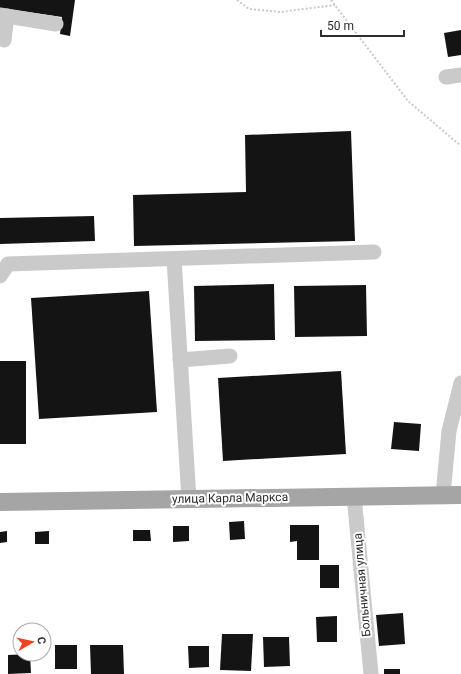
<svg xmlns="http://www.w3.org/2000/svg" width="461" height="674" font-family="Roboto,sans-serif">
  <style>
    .building { fill: #141414 }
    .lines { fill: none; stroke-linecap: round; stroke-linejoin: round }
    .path { stroke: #cacaca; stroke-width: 2; stroke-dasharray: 2 2; stroke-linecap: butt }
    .minor { stroke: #cacaca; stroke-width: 15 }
    .major { stroke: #a5a5a5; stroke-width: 18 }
    .labels { text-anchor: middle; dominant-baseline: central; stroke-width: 4; stroke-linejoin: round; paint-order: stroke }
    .street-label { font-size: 12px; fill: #2d2d2d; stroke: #fff }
  </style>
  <rect width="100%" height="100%" fill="#fff"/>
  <g class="building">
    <polygon points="0,0 75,0 70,36 60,34 62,17 0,8"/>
    <polygon points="461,30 461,55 448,57 444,33"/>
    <polygon points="351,131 355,241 134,246 133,195 246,192 245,135"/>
    <polygon points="94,216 95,241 0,244 0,218"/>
    <polygon points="274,284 275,340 195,341 194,286"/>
    <polygon points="366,285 367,336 295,337 294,286"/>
    <polygon points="149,291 157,412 39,419 31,298"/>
    <rect x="0" y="361" width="26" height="83"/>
    <polygon points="341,371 346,454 223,461 218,378"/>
    <polygon points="394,422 421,424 419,451 391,449"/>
    <polygon points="244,521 245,539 230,540 229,522"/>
    <polygon points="290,525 319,525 319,560 297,560 297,541 290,542"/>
    <polygon points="173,526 189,526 189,541 173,542"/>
    <polygon points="133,530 150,530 151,541 133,541"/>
    <polygon points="7,531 7,542 0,543 0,532"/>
    <polygon points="49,531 49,544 35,544 35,532"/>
    <rect x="320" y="565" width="19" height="23"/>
    <polygon points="403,613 405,644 379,646 376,615"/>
    <polygon points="337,616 337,642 317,642 316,617"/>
    <polygon points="222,634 253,634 251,671 220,670"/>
    <polygon points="263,637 289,637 290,666 264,667"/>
    <rect x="55" y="645" width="22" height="24"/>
    <polygon points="90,645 123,645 124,674 91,674"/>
    <polygon points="188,646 209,646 209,667 189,668"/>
    <polygon points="30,654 31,673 8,674 8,655"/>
    <rect x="384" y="669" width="16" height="5"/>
  </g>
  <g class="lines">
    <g class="path">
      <polyline points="237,0 249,9 281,12 335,5"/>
      <polyline points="331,0 408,101 461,146"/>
    </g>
    <g class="minor">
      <polyline points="0,15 56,24"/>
      <polyline points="4,40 7,16"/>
      <polyline points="446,77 461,75"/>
      <polyline points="174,259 189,499"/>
      <polyline points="0,276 8,264 374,252"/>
      <polyline points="180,360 230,356"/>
      <polyline points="443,495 449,431 461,383"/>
      <polyline points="354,496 371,674"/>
    </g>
    <polyline class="major" points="0,502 461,495"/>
  </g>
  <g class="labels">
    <g class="street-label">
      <text transform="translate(230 498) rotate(-1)">улица Карла Маркса</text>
      <text transform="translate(362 585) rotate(-95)">Больничная улица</text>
    </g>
  </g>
  <g transform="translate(32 642) rotate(81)"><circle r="19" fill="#ffffff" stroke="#ababab"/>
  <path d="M0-3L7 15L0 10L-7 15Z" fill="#ef4423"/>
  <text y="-6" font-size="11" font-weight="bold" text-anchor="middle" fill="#2d2d2d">С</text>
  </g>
  <path d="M321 30v6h83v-6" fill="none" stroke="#2d2d2d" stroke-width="2"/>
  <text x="327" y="30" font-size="12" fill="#2d2d2d" stroke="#ffffff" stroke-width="3" paint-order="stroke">50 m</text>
</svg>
